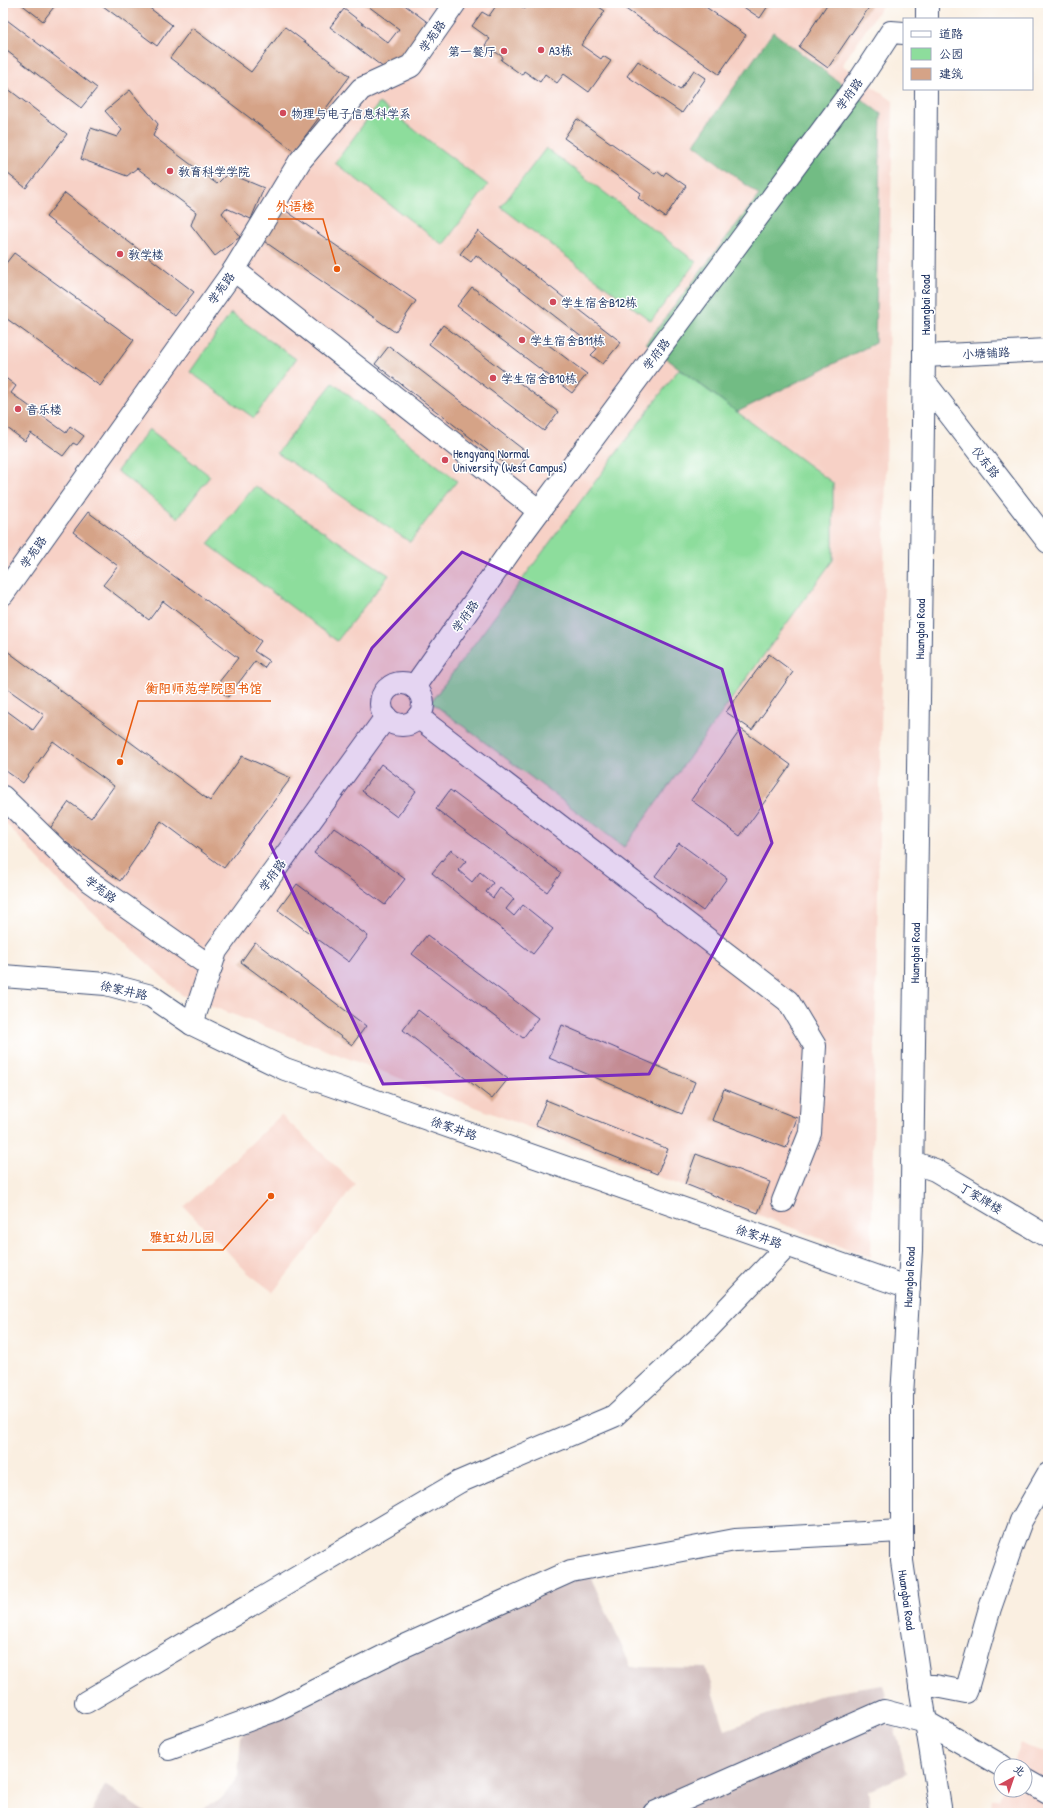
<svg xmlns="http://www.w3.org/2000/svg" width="1051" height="1816" font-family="'Patrick Hand','LXGW WenKai TC',sans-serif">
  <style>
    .built { fill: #f7d1c6 }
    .industrial { fill: #d2bfbf }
    .green { fill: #8ddd9c; stroke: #54867d }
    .forest { fill: #72bc84; stroke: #467671 }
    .building { fill: #d5a387 }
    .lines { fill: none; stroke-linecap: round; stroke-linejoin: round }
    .minor-casing { stroke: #3c4c72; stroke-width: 24 }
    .major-casing { stroke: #3c4c72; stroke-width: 24 }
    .minor { stroke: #fff; stroke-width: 22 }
    .major { stroke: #fff; stroke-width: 22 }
    .marked { fill: #7b2cbf; fill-opacity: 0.2; stroke: #7b2cbf; stroke-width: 3; stroke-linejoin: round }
    .poi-dot { fill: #d1495b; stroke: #fff; stroke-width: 1.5 }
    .labels { text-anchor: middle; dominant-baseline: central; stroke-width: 3; stroke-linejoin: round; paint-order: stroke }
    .street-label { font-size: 12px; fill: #1b2f5e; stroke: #fff }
    .poi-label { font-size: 12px; fill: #1b2f5e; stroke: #fff; text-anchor: start }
    .leader { fill: none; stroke: #e8590c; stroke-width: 1.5 }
    .callout-dot { fill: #e8590c; stroke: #fff; stroke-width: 1.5 }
    .callout-label { font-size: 13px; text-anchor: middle; font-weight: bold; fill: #e8590c; stroke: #fff; stroke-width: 3; stroke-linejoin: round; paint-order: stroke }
  </style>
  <rect width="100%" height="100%" fill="#fff"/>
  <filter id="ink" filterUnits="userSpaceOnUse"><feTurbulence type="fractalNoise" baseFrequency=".025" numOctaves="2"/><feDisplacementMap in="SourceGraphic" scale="8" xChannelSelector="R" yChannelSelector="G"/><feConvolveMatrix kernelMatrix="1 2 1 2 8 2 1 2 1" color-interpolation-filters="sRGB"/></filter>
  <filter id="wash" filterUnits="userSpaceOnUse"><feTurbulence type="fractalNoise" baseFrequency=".012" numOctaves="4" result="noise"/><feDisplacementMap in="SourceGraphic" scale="16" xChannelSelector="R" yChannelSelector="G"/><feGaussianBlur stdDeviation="0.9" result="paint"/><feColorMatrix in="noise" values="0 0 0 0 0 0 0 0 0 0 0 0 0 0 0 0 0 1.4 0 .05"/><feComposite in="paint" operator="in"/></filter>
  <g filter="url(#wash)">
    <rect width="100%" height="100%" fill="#faefe1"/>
    <g class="built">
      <polygon points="3,3 884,3 842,65 893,101 871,1258 182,995 61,884 3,820"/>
      <polygon points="281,1115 355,1184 307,1250 273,1292 248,1273 184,1207"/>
      <polygon points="1021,1743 1037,1751 1048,1751 1048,1813 992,1813 993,1799 999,1799 1002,1790 1025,1790 1025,1766 1012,1766"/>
    </g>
    <g class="industrial">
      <polygon points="588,1571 631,1667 706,1668 725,1730 824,1694 883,1685 907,1774 868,1791 871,1813 192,1813 222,1799 238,1776 241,1735 400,1652"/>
      <polygon points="105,1785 146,1813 91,1813"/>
    </g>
    <g class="green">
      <polygon points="379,103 488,185 443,245 335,163"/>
      <polygon points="546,148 696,262 651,321 501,207"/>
      <polygon points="231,313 296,359 254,418 190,372"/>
      <polygon points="679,369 833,483 833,560 624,847 431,702"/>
      <polygon points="333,383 457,481 410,542 277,453"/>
      <polygon points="149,429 210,476 178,518 117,471"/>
      <polygon points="255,486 389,575 337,641 208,544"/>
    </g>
    <polygon class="forest" points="773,32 881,114 875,343 737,412 646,343 759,195 694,144"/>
    <g id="blocks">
      <g class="building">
        <polygon points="20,3 57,3 43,21"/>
        <polygon points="99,3 143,3 172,25 157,46"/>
        <polygon points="364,3 402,3 430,24 392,74 330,27 344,9 388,43 399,29"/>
        <polygon points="498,3 516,3 525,9 529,3 593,3 605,11 581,45 601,59 603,56 611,61 589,92 564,74 557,83 545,74 540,82 524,71 522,75 501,60 503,57 485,45 490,39 472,26 482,12 489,16"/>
        <polygon points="617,3 700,3 746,35 719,74"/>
        <polygon points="740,3 770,3 760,18 739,4"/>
        <polygon points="828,3 872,3 828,68 799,47"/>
        <polygon points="3,17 97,88 81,108 3,48"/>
        <polygon points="285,27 350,76 294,151 170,58 192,28 251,72"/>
        <polygon points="638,61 680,90 694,70 706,78 682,113 627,76"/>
        <polygon points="3,85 67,134 26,188 3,170"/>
        <polygon points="130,90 158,124 153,136 217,184 228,173 264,188 251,219 226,208 222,213 240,237 215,256 191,225 196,212 137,168 127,176 81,159 91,128 117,137 122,130 105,111"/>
        <polygon points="577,119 655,174 657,171 663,176 666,172 686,186 665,217 638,198 641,193 564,138"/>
        <polygon points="65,193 194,292 175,316 46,217"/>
        <polygon points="279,206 416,301 395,332 258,237"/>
        <polygon points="478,231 621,342 603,364 591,355 597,349 476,255 471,262 460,254"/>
        <polygon points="14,253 134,340 100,386 3,316 3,267"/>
        <polygon points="472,287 587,374 572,393 457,306"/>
        <polygon points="443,325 558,412 544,431 429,344"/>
        <polygon points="389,346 529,454 515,472 375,364"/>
        <polygon points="3,376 16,386 11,393 66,433 70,426 84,436 77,445 73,443 63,456 31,433 25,441 3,425"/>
        <polygon points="88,512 261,641 254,651 269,661 264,668 255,661 228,697 215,687 238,658 163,601 149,620 103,585 118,566 73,532"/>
        <polygon points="3,648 210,801 242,756 291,778 224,868 161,821 120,881 49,830 69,802 91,818 114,786 53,741 23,783 3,769 3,708 33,730 44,715 6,688 3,692"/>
        <polygon points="769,654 793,672 752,730 726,712"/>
        <polygon points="741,729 791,765 740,836 691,800"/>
        <polygon points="381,764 416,791 397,817 362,791"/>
        <polygon points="450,790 561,873 547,892 436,809"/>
        <polygon points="334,827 405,879 385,905 314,853"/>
        <polygon points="679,843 727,878 703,911 655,876"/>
        <polygon points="451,850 466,861 458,870 472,882 480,872 493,883 486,892 493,898 500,888 514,899 506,909 514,916 523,905 553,929 533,954 432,873"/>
        <polygon points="297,884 368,936 349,962 278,910"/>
        <polygon points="427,935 538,1018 523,1038 412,954"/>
        <polygon points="255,942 366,1026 352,1045 241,962"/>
        <polygon points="418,1010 508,1079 492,1099 403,1030"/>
        <polygon points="562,1025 695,1082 682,1114 549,1058"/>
        <polygon points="724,1089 797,1118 786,1148 712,1120"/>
        <polygon points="546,1100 668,1149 657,1174 536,1125"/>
        <polygon points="696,1154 770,1182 758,1213 685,1184"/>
      </g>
    </g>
  </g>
  <g filter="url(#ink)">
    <use href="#blocks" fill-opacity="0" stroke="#3c4c72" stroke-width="1"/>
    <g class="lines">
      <defs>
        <g id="minor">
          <polyline points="234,270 539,511"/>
          <polyline points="924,356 1048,350"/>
          <polyline points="924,381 1048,542"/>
          <polyline points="3,594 234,270 300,161 361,89 411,66 455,3"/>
          <circle cx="402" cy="704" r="21"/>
          <polyline points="414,687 525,530 861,78 891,32 904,33"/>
          <polyline points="418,717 788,1001 815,1046 810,1133 783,1201"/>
          <polyline points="3,797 89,881 211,967"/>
          <polyline points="3,976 106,984 151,996 192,1024 285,1069 909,1288"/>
          <polyline points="192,1024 216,951 386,717"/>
          <polyline points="912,1162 935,1170 1048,1237"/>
          <polyline points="920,1686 935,1686 966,1692 990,1608 1011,1548 1021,1521 1048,1474"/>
          <polyline points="86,1702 459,1482 614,1416 702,1335 787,1246"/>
          <polyline points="169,1749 276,1710 400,1648 571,1571 735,1540 901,1531"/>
          <polyline points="1025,1780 1048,1793"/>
          <polyline points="654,1813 884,1711 926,1722 1002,1766"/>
        </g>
        <g id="major">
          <polyline points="927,19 927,3"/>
          <polyline points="926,89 924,356 911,1250 902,1396 902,1561 920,1686 941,1813"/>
        </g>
      </defs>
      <use href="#minor" class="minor-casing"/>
      <use href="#major" class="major-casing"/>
      <use href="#minor" class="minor"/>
      <use href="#major" class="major"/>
    </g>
  </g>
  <path class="marked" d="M 462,552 L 722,669 L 772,843 L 649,1074 L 383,1084 L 270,844 L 372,648 Z"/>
  <g class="poi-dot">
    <circle cx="541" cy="50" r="4"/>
    <circle cx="504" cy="51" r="4"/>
    <circle cx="283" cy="113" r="4"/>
    <circle cx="170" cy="171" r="4"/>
    <circle cx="120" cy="254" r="4"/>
    <circle cx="553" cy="302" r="4"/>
    <circle cx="522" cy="340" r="4"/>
    <circle cx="493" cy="378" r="4"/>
    <circle cx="18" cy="409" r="4"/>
    <circle cx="445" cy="460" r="4"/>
  </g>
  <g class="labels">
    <g class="street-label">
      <text transform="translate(432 36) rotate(-55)">学苑路</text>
      <text transform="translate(849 94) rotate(-54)">学府路</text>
      <text transform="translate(221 288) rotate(-54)">学苑路</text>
      <text transform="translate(925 305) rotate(-90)">Huangbai Road</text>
      <text transform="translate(986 353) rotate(-3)">小塘铺路</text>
      <text transform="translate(656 354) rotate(-53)">学府路</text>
      <text transform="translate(986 462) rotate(52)">仪东路</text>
      <text transform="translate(33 552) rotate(-55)">学苑路</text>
      <text transform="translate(465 616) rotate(-55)">学府路</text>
      <text transform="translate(920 629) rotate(-89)">Huangbai Road</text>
      <text transform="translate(272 875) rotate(-54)">学府路</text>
      <text transform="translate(101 889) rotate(37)">学苑路</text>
      <text transform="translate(915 953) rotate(-89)">Huangbai Road</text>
      <text transform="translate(124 990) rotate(13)">徐家井路</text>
      <text transform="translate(454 1128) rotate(19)">徐家井路</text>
      <text transform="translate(981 1198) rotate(31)">丁家牌楼</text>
      <text transform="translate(759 1236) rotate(19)">徐家井路</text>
      <text transform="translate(909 1277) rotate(-87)">Huangbai Road</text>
      <text transform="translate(907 1600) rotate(82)">Huangbai Road</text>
    </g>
    <g class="poi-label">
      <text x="549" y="50">A3栋</text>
      <text x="496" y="51" text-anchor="end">第一餐厅</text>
      <text x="291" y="113">物理与电子信息科学系</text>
      <text x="178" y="171">教育科学学院</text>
      <text x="128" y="254">教学楼</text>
      <text x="561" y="302">学生宿舍B12栋</text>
      <text x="530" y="340">学生宿舍B11栋</text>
      <text x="501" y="378">学生宿舍B10栋</text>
      <text x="26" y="409">音乐楼</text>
      <text x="453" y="453">Hengyang Normal<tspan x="453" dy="14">University (West Campus)</tspan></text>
    </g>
  </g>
  <path class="leader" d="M337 269L323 219H268M120 762L138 701H271M271 1196L223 1250H142"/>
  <g class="callout-dot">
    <circle cx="337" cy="269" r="4"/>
    <circle cx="120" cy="762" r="4"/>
    <circle cx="271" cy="1196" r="4"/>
  </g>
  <g class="callout-label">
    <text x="295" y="211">外语楼</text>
    <text x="204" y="693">衡阳师范学院图书馆</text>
    <text x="182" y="1242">雅虹幼儿园</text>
  </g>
  <rect width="1051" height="1816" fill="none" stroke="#fff" stroke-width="16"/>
  <rect x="903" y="18" width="130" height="72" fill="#ffffff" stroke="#a4acbf"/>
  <rect x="911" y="31" width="20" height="6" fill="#ffffff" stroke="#a4acbf"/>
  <text x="939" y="38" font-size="12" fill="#1b2f5e">道路</text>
  <rect x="911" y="48" width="20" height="12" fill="#8ddd9c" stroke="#a4acbf"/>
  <text x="939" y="58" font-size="12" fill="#1b2f5e">公园</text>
  <rect x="911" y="68" width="20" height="12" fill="#d5a387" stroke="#a4acbf"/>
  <text x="939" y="78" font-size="12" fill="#1b2f5e">建筑</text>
  <g transform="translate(1013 1778) rotate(40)"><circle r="19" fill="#ffffff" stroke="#a4acbf"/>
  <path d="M0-3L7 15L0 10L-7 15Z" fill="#d1495b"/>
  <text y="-6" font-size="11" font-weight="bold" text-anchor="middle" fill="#1b2f5e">北</text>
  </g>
</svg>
